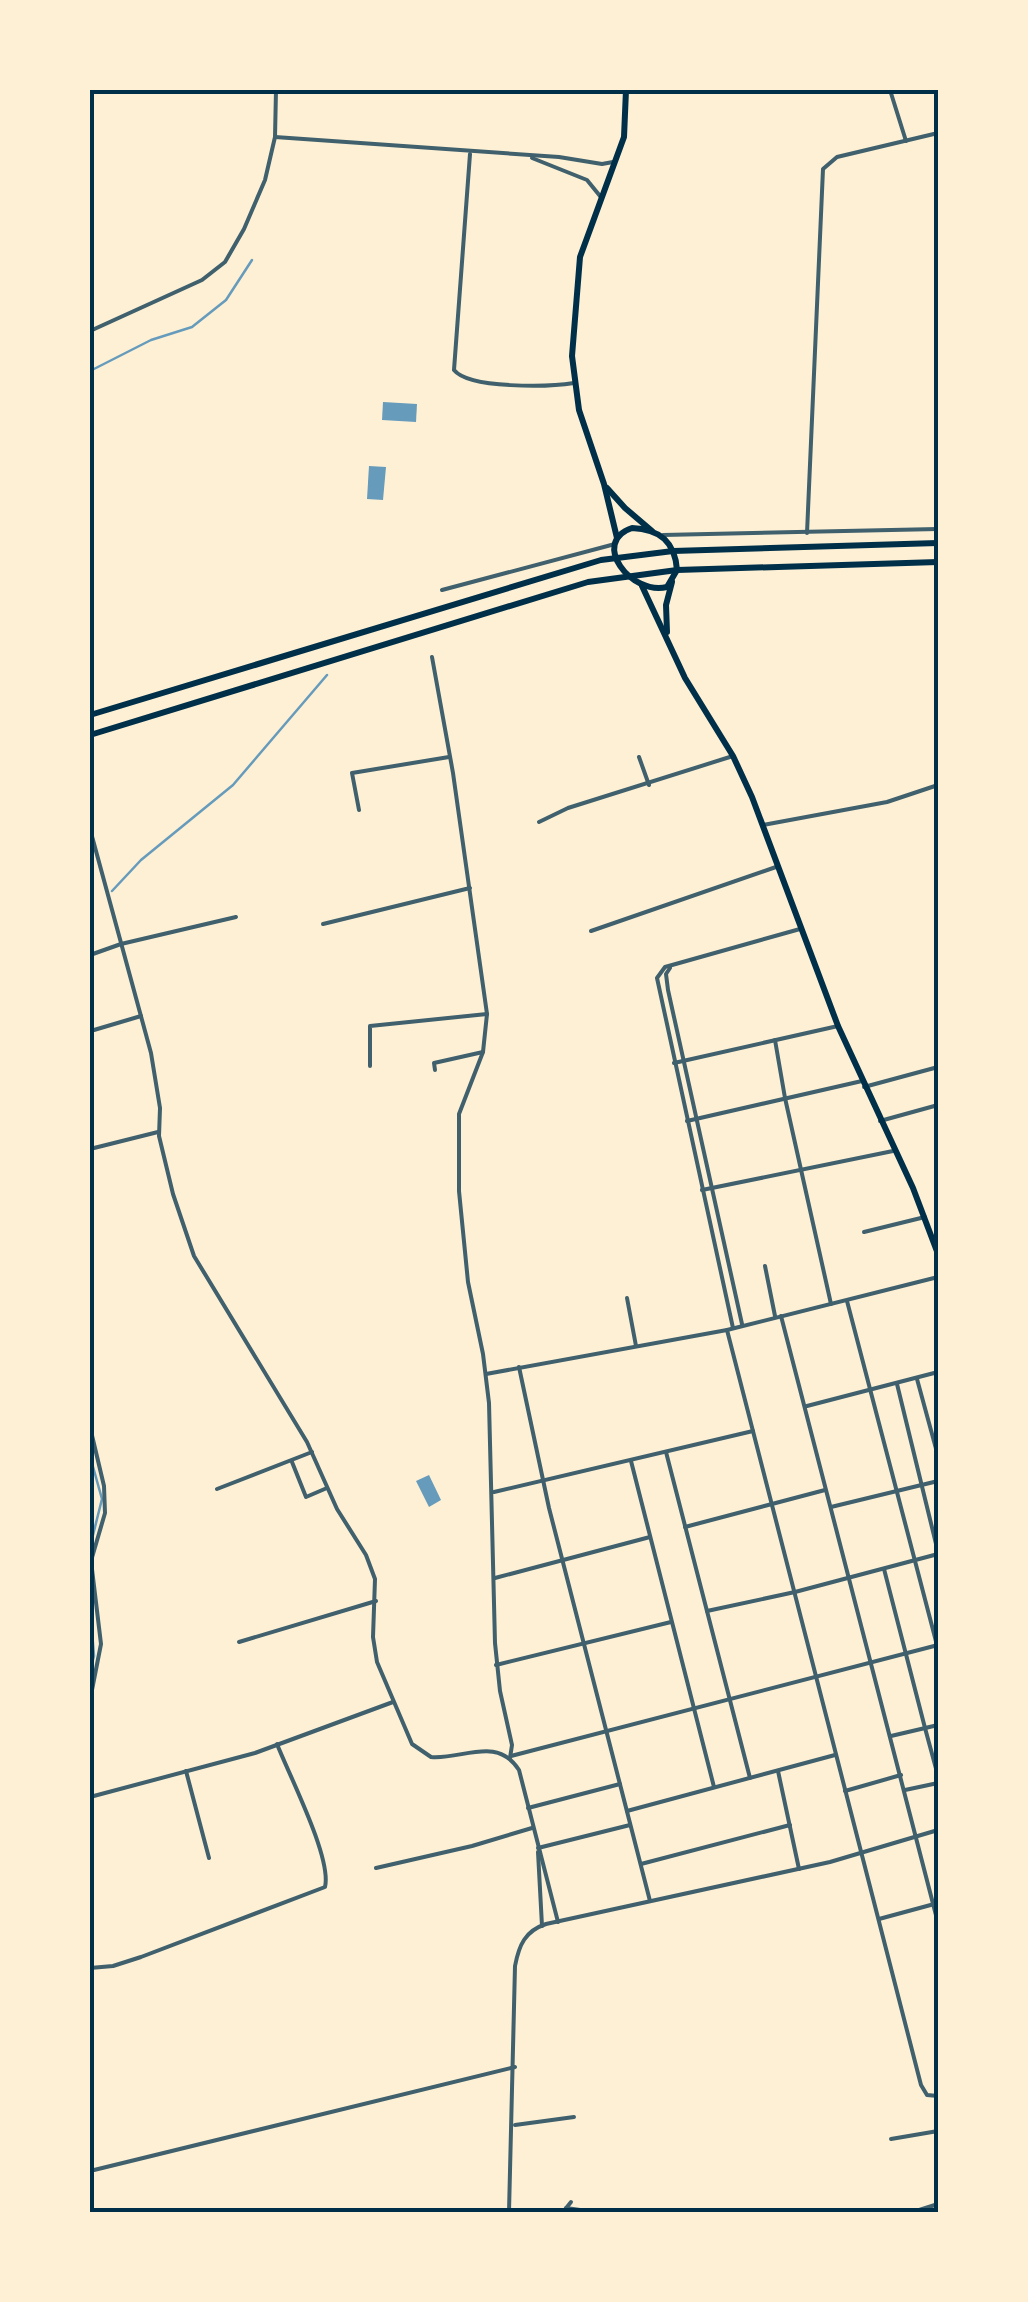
<svg xmlns="http://www.w3.org/2000/svg" width="1028" height="2302" font-family="Barlow,sans-serif">
  <style>
    .water { fill: #669bbc }
    .lines { fill: none; stroke-linecap: round; stroke-linejoin: round }
    .stream { stroke: #669bbc; stroke-width: 2.5 }
    .pedestrian { stroke: #3f606c; stroke-width: 4 }
    .minor { stroke: #3f606c; stroke-width: 4 }
    .secondary { stroke: #003049; stroke-width: 6 }
    .primary { stroke: #003049; stroke-width: 6 }
    .neatline { fill: none; stroke: #003049; stroke-width: 4 }
  </style>
  <rect width="100%" height="100%" fill="#fdf0d5"/>
  <g class="water">
    <polygon points="383,402 417,404 416,422 382,420"/>
    <polygon points="369,466 386,467 383,500 367,499"/>
    <polygon points="429,1475 441,1500 429,1507 416,1481"/>
  </g>
  <g class="lines">
    <g class="stream">
      <polyline points="90,371 151,340 192,327 226,300 252,260"/>
      <polyline points="112,891 141,860 233,785 327,675"/>
      <polyline points="90,1456 102,1499 90,1547"/>
      <polyline points="90,1605 94,1656 90,1671"/>
    </g>
    <g class="pedestrian">
      <polyline points="775,1040 785,1098"/>
      <polyline points="897,1384 938,1552"/>
      <polyline points="884,1569 925,1728"/>
      <polyline points="905,1790 938,1783"/>
      <polyline points="641,1864 790,1825"/>
    </g>
    <g class="minor">
      <polyline points="890,90 906,141"/>
      <polyline points="275,137 559,157 602,164 613,162"/>
      <path d="M 470,154 L 454,370 C 469,389 549,387 574,383"/>
      <polyline points="532,158 587,180 600,196"/>
      <polyline points="90,331 202,280 225,262 244,229 265,180 275,137 276,90"/>
      <polyline points="807,533 823,169 837,157 938,133"/>
      <polyline points="663,535 938,529"/>
      <polyline points="442,590 615,544"/>
      <polyline points="432,657 453,773 487,1014 483,1052 459,1114 459,1191 468,1282 483,1354 489,1403 495,1643 500,1691 512,1745 510,1758"/>
      <polyline points="639,757 649,785"/>
      <polyline points="359,810 352,773 449,757"/>
      <polyline points="539,822 568,808 733,756"/>
      <polyline points="763,825 887,802 938,785"/>
      <path d="M 90,829 L 151,1053 L 160,1108 L 159,1136 L 173,1194 L 194,1256 L 307,1442 L 337,1509 L 366,1555 L 375,1579 L 373,1637 L 377,1662 L 412,1744 L 431,1757 C 462,1760 497,1735 519,1770 L 558,1922"/>
      <polyline points="323,924 470,888"/>
      <polyline points="591,931 776,867"/>
      <polyline points="90,955 121,944 236,917"/>
      <polyline points="670,968 666,974 668,990 742,1324"/>
      <polyline points="94,1030 141,1016"/>
      <polyline points="674,1063 838,1026"/>
      <polyline points="370,1066 370,1026 487,1014"/>
      <polyline points="435,1070 434,1063 483,1052"/>
      <polyline points="864,1087 938,1067"/>
      <polyline points="785,1098 831,1304"/>
      <polyline points="687,1121 862,1081"/>
      <polyline points="880,1121 938,1105"/>
      <polyline points="90,1149 158,1132"/>
      <polyline points="702,1190 893,1151"/>
      <polyline points="864,1232 925,1217"/>
      <polyline points="765,1266 775,1316"/>
      <polyline points="627,1298 636,1346"/>
      <polyline points="847,1301 938,1649"/>
      <polyline points="781,1316 938,1923"/>
      <polyline points="733,1328 657,978 665,967 800,929"/>
      <polyline points="727,1330 921,2085 927,2095 938,2096"/>
      <polyline points="519,1367 549,1508 650,1901"/>
      <polyline points="486,1374 727,1330 938,1277"/>
      <polyline points="917,1379 938,1456"/>
      <polyline points="807,1406 938,1372"/>
      <polyline points="90,1427 104,1486 105,1513 91,1561 101,1644 90,1700"/>
      <polyline points="666,1452 750,1778"/>
      <polyline points="631,1461 714,1787"/>
      <polyline points="292,1462 306,1497 327,1488"/>
      <polyline points="217,1489 312,1452"/>
      <polyline points="494,1492 753,1431"/>
      <polyline points="831,1507 938,1481"/>
      <polyline points="685,1527 825,1490"/>
      <polyline points="495,1578 650,1537"/>
      <polyline points="707,1611 795,1592 938,1554"/>
      <polyline points="239,1642 376,1601"/>
      <polyline points="496,1665 671,1622"/>
      <polyline points="925,1728 938,1776"/>
      <polyline points="891,1736 938,1725"/>
      <polyline points="511,1756 938,1645"/>
      <polyline points="186,1771 209,1858"/>
      <polyline points="778,1771 799,1869"/>
      <polyline points="845,1791 901,1775"/>
      <polyline points="90,1797 255,1753 393,1702"/>
      <polyline points="528,1808 620,1784"/>
      <polyline points="627,1811 835,1755"/>
      <polyline points="538,1848 630,1825"/>
      <polyline points="538,1852 542,1926"/>
      <polyline points="376,1868 472,1846 532,1828"/>
      <polyline points="879,1919 938,1903"/>
      <path d="M 90,1968 L 113,1966 L 141,1957 L 325,1887 C 332,1858 289,1775 277,1744"/>
      <polyline points="515,2125 574,2117"/>
      <polyline points="891,2139 938,2131"/>
      <polyline points="90,2171 515,2067"/>
      <polyline points="566,2208 594,2212"/>
      <path d="M 509,2212 L 515,1966 C 519,1945 525,1931 546,1924 L 830,1862 L 938,1830"/>
      <polyline points="563,2212 571,2202"/>
      <polyline points="913,2212 938,2204"/>
    </g>
    <g class="secondary">
      <polyline points="607,488 625,508 652,531"/>
      <polyline points="617,538 604,484 579,410 572,356 580,257 624,137 626,90"/>
      <polyline points="642,586 685,678 733,756 752,797 838,1026 913,1188 938,1254"/>
      <polyline points="667,632 666,605 672,582"/>
    </g>
    <g class="primary">
      <path d="M 632,528 C 660,529 675,542 677,570 L 667,587 C 631,596 590,542 632,528 Z"/>
      <polyline points="90,715 601,560 673,551 938,543"/>
      <polyline points="90,735 588,582 677,570 938,562"/>
    </g>
  </g>
  <rect width="1028" height="2302" fill="none" stroke="#fdf0d5" stroke-width="185"/>
  <rect x="92" y="92" width="844" height="2118" class="neatline"/>
</svg>
